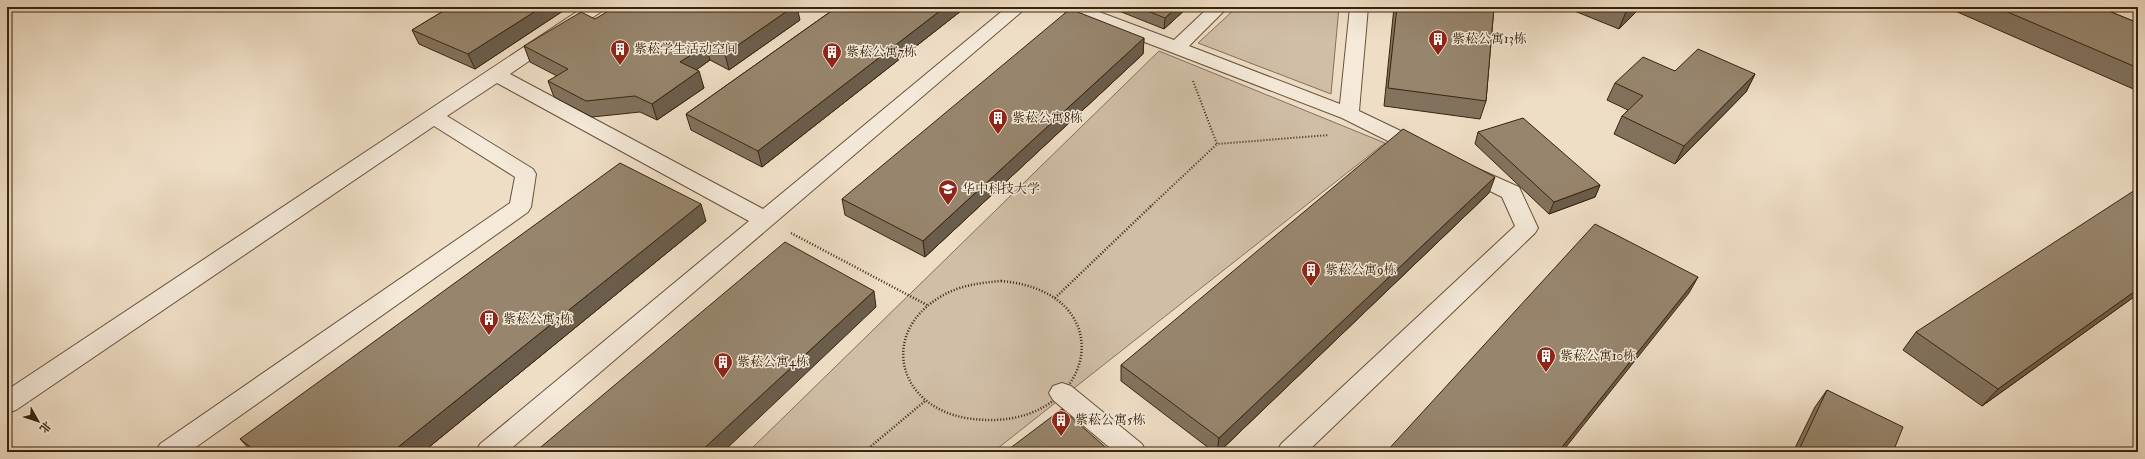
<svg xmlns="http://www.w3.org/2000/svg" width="2145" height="459" font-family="'IM FELL Double Pica','Noto Serif SC',serif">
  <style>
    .green { fill: #d0bea6; stroke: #847159 }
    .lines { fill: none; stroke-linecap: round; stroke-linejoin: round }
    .street-casing { stroke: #66523a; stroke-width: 2 }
    .path-far1 { stroke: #38240c; stroke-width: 2; stroke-dasharray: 1 2; stroke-linecap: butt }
    .path { stroke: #38240c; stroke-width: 2.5; stroke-dasharray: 1 2; stroke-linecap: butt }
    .street { fill: #f5eada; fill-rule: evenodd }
    .wall { fill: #82725e; stroke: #38240c }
    .shaded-wall { fill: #6a5d4c; stroke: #38240c }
    .building { fill: #97856d; stroke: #38240c }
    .labels { text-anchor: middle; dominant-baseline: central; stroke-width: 3; stroke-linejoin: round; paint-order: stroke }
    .poi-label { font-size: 13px; fill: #38240c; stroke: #f5eada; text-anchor: start }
  </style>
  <rect width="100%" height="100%" fill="#efdec6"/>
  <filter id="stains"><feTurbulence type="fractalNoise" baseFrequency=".005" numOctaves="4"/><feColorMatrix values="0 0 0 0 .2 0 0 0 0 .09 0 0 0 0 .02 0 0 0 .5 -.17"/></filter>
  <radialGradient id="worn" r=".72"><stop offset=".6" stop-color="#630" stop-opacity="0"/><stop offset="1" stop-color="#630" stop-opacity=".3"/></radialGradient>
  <g class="green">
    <polygon points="1237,7 1339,7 1331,94 1198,43"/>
    <polygon points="1159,51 1385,143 993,452 748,452"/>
  </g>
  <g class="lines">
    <defs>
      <g id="street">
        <polygon points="584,7 605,7 602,11 510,74 763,209 1007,7 1027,7 507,452 476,452 480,444 749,221 497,83 447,116 533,169 536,174 531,207 528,212 189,452 156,452 160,444 510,203 515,177 434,126 16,410 7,413 7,390"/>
        <polygon points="1061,7 1086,7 1174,40 1209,7 1228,7 1189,46 1340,104 1350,7 1368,7 1359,111 1428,144 1431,149 1428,154 1421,156 1414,154 1342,118 1064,11"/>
        <polygon points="1467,164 1519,187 1538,228 1535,233 1307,452 1277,452 1281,444 1515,226 1502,197 1460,176 1457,171 1460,166"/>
        <polygon points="1062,383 1071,386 1142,444 1146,452 1115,452 1053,400 1049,393 1053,386"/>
      </g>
    </defs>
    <use href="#street" class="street-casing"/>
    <g class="path-far1">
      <polyline points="1193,81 1217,144 1329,135"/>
      <polyline points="1150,207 1217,144"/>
    </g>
    <g class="path">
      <polyline points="791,233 927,305"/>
      <path d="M 1001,281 C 1130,292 1094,439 966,418 C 898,406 879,334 940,297 C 960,285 979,283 1001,281 Z"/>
      <polyline points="1055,298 1151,206"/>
      <polyline points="864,452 925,401"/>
    </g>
    <use href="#street" class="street"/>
  </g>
  <g class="wall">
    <polygon points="450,7 569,7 475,69 419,44 412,30"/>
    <polygon points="837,7 966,7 762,167 691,130 686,114"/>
    <polygon points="1109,7 1188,7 1164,29"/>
    <polygon points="1394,7 1494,7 1486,101 1480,119 1384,106"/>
    <polygon points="1573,7 1641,7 1619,29 1572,10"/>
    <polygon points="1946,7 2099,7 2138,23 2138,91"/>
    <polygon points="595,19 800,20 729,70 710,60 696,70 704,88 657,120 640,112 592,117 554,97 548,81 557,76 530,62 524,46"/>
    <polygon points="1144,38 1143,54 925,257 845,215 842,199"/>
    <polygon points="1675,71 1755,74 1746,92 1675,164 1614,134 1622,116 1628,110 1607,100 1615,83"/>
    <polygon points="1478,132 1600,185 1595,197 1549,214 1475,144"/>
    <polygon points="1489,193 1219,452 1214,452 1121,381 1121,365"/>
    <polygon points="706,221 423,452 252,452 240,439"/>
    <polygon points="2138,294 1982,406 1903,350 1916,332"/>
    <polygon points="1827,390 1893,452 1793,452 1815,407"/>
  </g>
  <g class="shaded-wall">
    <polygon points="542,7 569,7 475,69 468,54"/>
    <polygon points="793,7 797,7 800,20 729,70 725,54"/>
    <polygon points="945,7 966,7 762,167 758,151"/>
    <polygon points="1177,7 1188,7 1164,29 1165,18"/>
    <polygon points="1631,7 1641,7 1619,29 1626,12"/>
    <polygon points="1144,38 1143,54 925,257 923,241"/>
    <polygon points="706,45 710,60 685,78 680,62"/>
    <polygon points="699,71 704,88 657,120 652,104"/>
    <polygon points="1755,74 1746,92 1675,164 1684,146"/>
    <polygon points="1495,177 1489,193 1219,452 1217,452 1219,438"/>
    <polygon points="1600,185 1595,197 1549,214 1554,202"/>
    <polygon points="701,204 706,221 423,452 392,452"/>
    <polygon points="1698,277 1689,293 1562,452 1558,452"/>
    <polygon points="2138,289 2138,294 1982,406 1998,389"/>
    <polygon points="874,291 876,307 723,452 700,452"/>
  </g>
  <g class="building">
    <polygon points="450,7 542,7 468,54 412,30"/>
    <polygon points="615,7 793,7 725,54 706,45 680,62 699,71 652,104 635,96 586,101 548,81 568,69 524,46 581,12 595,19"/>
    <polygon points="837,7 945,7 758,151 686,114"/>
    <polygon points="1138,7 1177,7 1165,18"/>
    <polygon points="1397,7 1494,7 1486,101 1388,88"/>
    <polygon points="1613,7 1631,7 1626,12"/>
    <polygon points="1996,7 2099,7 2138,23 2138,68"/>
    <polygon points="1070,9 1144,38 923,241 842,199"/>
    <polygon points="1698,49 1755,74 1684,146 1622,116 1643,96 1615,83 1643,57 1675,71"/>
    <polygon points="1523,118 1600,185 1554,202 1478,132"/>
    <polygon points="1403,129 1495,177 1219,438 1121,365"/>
    <polygon points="620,163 701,204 392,452 257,452 240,439"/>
    <polygon points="2135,190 2138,192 2138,289 1998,389 1916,332"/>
    <polygon points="1595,224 1698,277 1558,452 1386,452"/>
    <polygon points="785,242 874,291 700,452 535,452"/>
    <polygon points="1827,390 1903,427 1893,452 1798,452"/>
    <polygon points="1062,409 1111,452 1005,452"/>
  </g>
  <defs>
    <symbol id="building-pin" viewBox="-11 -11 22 30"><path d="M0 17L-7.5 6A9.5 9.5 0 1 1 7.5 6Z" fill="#8f2418" stroke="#f5eada"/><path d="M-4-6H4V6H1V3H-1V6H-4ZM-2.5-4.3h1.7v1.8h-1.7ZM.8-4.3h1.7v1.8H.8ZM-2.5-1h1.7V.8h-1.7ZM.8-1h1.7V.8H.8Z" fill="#fff"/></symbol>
    <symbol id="university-pin" viewBox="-11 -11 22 30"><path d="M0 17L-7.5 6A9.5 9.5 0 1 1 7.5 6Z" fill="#8f2418" stroke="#f5eada"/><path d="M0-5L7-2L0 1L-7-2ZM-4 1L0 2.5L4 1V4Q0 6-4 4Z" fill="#fff"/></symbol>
  </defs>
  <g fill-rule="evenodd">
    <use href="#building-pin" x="1427" y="28" width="22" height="30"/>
    <use href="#building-pin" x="609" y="38" width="22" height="30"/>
    <use href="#building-pin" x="821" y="41" width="22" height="30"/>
    <use href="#building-pin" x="987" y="107" width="22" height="30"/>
    <use href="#university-pin" x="937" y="178" width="22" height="30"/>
    <use href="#building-pin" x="1300" y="259" width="22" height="30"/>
    <use href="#building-pin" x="478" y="308" width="22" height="30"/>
    <use href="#building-pin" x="1535" y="345" width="22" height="30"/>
    <use href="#building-pin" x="712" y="351" width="22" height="30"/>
    <use href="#building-pin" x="1050" y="409" width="22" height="30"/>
  </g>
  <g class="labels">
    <g class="poi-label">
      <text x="1452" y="39">紫菘公寓13栋</text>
      <text x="634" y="49">紫菘学生活动空间</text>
      <text x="846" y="52">紫菘公寓7栋</text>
      <text x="1012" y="118">紫菘公寓8栋</text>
      <text x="962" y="189">华中科技大学</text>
      <text x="1325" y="270">紫菘公寓9栋</text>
      <text x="503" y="319">紫菘公寓3栋</text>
      <text x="1560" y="356">紫菘公寓10栋</text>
      <text x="737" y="362">紫菘公寓4栋</text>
      <text x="1075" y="420">紫菘公寓5栋</text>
    </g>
  </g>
  <rect width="2145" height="459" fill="none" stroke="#efdec6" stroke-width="24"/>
  <rect x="8" y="8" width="2129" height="443" fill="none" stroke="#38240c" stroke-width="2"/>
  <rect x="12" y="12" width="2121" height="435" fill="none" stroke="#38240c"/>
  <g transform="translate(38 421) rotate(129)" stroke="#f5eada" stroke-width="3" paint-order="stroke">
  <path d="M0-3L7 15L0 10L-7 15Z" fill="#38240c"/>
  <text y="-6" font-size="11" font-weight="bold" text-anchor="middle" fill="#38240c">北</text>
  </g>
  <rect width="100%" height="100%" filter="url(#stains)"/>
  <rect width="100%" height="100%" fill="url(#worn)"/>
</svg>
